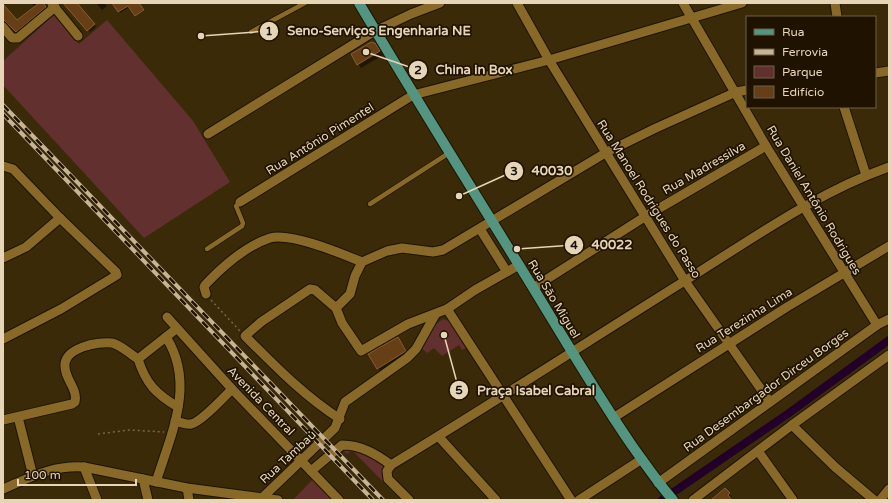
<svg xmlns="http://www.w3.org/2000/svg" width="892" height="503" font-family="'Varela Round',sans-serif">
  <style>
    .green { fill: #62312f }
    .shadow { fill: #0007 }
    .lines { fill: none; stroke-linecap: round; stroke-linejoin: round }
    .canal { stroke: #230029; stroke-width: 8 }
    .building { fill: #663f17; stroke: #8d5c2b }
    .lane-casing { stroke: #1d1402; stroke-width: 6 }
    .street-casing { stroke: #1d1402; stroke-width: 11 }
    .primary-casing { stroke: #1d1402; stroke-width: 12 }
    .path { stroke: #786846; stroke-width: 1.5; stroke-dasharray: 2 3; stroke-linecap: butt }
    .lane { stroke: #886928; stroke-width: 4.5 }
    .street { stroke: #886928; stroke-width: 9 }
    .primary { stroke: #549581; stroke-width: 10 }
    .rail-casing { stroke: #c6b595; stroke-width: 4 }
    .rail { stroke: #1f1300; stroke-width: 2.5; stroke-dasharray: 8; stroke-linecap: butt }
    .labels { text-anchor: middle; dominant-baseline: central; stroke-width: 3.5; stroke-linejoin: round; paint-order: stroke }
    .street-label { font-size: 12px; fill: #e6d5b6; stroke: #1f1300 }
    .leader { fill: none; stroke: #e6d5b6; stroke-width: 1.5 }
    .callout-dot { fill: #e6d5b6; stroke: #1f1300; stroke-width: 1.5 }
    .mark-label { font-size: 12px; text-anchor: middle; font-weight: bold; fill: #111 }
    .callout-label { font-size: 13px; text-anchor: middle; font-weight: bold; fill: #e6d5b6; stroke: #1f1300; stroke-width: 3.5; stroke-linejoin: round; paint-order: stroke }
  </style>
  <rect width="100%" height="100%" fill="#3a2a07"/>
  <g class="green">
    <polygon points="55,14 79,44 107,20 193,121 230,182 144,238 3,85 3,61"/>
    <polygon points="443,319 449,321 466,348 462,350 459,345 442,356 434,348 427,353 422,348 435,325"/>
    <polygon points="345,445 382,460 395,489 393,492 354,452 351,451 347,454 341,448"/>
    <polygon points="313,479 335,500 293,500"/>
  </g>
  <g class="shadow">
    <polygon points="31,3 42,3 47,9 17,33 3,18 3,6 16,21 34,6"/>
    <polygon points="64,3 77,3 96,27 90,32"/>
    <polygon points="96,3 104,3 107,6 102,10"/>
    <polygon points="116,3 139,3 144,11 136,16 130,7 120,13"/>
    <polygon points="375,44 383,55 361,68 352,54"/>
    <polygon points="398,338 409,354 381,371 378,368"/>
    <polygon points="725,489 732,497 731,500 712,500"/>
  </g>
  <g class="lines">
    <polyline class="canal" points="662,500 789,413 889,340"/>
  </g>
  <g class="building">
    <polygon points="39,3 43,3 46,7 16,32 3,19 3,4 17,20"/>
    <polygon points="63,3 77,3 95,24 87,31"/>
    <polygon points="112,3 139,3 144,10 135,16 128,6 118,12"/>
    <polygon points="371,42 375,43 380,51 357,65 351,54"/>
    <polygon points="398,337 406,351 377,369 368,354"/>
    <polygon points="725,488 730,493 728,495 732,500 711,500"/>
  </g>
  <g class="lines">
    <defs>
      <g id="lane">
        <polyline points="251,32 305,3"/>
        <polyline points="370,204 449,153"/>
        <polyline points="207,249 242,226 243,223 236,206 240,202"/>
      </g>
      <g id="street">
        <polyline points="517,3 549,60 685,281 770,402"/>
        <polyline points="683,3 766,146 877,325"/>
        <polyline points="835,3 837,17"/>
        <polyline points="52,4 78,36"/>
        <polyline points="3,27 12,38 18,38 55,7"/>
        <polyline points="875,73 889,71"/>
        <polyline points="844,107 866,175"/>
        <polyline points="208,134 375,31 411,14 440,3"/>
        <polyline points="3,166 13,169 60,218 116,272 117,275 61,309 3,339"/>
        <polyline points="240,202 413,95 549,60 742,3"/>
        <polyline points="480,229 507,272"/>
        <polyline points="3,258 26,247 60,218"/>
        <polyline points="533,288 646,216 766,146"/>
        <path d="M 206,294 L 204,287 L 205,285 C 222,267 246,246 270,238 C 291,232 342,254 362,262"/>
        <polyline points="336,308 350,294 355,276 362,262 387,251 402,248 433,252 443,250 607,152 656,128 736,92 747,90"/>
        <path d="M 336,308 L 315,290 L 310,289 L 261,322 L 245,336 C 275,366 304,396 340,419"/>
        <polyline points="336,308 342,323 361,351 408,324 447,309 475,290 519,265"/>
        <polyline points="447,309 571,500"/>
        <polyline points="167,317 232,389 339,500"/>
        <path d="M 138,359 C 146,384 156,394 178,407"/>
        <polyline points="18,417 33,476"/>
        <polyline points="613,418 787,307 889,246"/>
        <path d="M 3,420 L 72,404 L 75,402 C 78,389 65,379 65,367 C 63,348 98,341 112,343 C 121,345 130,354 138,359 L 176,329"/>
        <path d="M 175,421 C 180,422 186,425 191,424 C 201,422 224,397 232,389"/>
        <polyline points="792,425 835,467 874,500"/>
        <polyline points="439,437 496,500"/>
        <polyline points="758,451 793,500"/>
        <polyline points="391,465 387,471 388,479 409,500"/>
        <polyline points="84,467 97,500"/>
        <path d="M 311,471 L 342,445 C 361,445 376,454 391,465 C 495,402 596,336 699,272 C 759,234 821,191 889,167"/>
        <polyline points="143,479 148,500"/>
        <path d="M 156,482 C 171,434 196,384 166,337"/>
        <polyline points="658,483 877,325 889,319"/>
        <polyline points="187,488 189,500"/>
        <path d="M 3,489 C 31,477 53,465 84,467 L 187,488 L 278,500"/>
        <polyline points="263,497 335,428 345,402 407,358 416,349 435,315"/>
        <polyline points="579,500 642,459"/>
        <polyline points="693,500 792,425 889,355"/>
        <polyline points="880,500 889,489"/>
      </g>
      <path id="primary" d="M 359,3 C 415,98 474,192 532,286 C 565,340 597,395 633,447 C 646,465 658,483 673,500"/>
    </defs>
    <use href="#lane" class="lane-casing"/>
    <use href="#street" class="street-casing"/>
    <use href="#primary" class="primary-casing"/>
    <g class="path">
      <polyline points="211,300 240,331"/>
      <polyline points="98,434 129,430 164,432"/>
    </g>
    <use href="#lane" class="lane"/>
    <use href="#street" class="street"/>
    <use href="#primary" class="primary"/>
    <defs>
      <g id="rail">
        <polyline points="3,105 383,500"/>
        <polyline points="3,114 373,500"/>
      </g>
    </defs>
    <use href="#rail" class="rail-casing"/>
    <use href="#rail" class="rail"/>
  </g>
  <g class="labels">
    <g class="street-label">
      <text transform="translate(320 139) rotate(-32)">Rua Antônio Pimentel</text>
      <text transform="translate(704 168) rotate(-30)">Rua Madressilva</text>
      <text transform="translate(649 199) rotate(58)">Rua Manoel Rodrigues do Passo</text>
      <text transform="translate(814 200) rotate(59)">Rua Daniel Antônio Rodrigues</text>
      <text transform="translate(554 299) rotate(59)">Rua São Miguel</text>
      <text transform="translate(744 320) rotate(-32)">Rua Terezinha Lima</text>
      <text transform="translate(766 390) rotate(-36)">Rua Desembargador Dirceu Borges</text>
      <text transform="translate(261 401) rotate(46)">Avenida Central</text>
      <text transform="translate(288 457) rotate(-43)">Rua Tambaú</text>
    </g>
  </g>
  <path class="leader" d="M201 36L269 31M366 52L418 70M459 196L514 171M517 249L574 245M444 335L459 390"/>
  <g class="callout-dot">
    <circle cx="201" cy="36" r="4"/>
    <circle cx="366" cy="52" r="4"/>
    <circle cx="459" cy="196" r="4"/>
    <circle cx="517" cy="249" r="4"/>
    <circle cx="444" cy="335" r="4"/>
    <circle cx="269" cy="31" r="10"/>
    <circle cx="418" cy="70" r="10"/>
    <circle cx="514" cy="171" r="10"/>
    <circle cx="574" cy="245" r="10"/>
    <circle cx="459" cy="390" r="10"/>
  </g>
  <g class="mark-label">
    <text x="269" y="35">1</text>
    <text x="418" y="74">2</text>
    <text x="514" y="175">3</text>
    <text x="574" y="249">4</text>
    <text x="459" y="394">5</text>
  </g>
  <g class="callout-label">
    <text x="379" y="35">Seno-Serviços Engenharia NE</text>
    <text x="474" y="74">China in Box</text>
    <text x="552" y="175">40030</text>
    <text x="612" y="249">40022</text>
    <text x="536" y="395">Praça Isabel Cabral</text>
  </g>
  <rect width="892" height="503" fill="none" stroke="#e6d5b6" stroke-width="8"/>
  <rect x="746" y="16" width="130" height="92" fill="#1f1300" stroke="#6f6149"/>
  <rect x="754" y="29" width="20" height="6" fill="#549581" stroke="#6f6149"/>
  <text x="782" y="36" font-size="12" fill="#e6d5b6">Rua</text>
  <rect x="754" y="49" width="20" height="6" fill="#c6b595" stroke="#6f6149"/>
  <text x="782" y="56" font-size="12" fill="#e6d5b6">Ferrovia</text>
  <rect x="754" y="66" width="20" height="12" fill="#62312f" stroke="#6f6149"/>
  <text x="782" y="76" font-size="12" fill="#e6d5b6">Parque</text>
  <rect x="754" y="86" width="20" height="12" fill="#663f17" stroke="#6f6149"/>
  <text x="782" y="96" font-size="12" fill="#e6d5b6">Edifício</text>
  <path d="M18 479v6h118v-6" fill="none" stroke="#e6d5b6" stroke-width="2"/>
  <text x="24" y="479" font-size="12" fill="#e6d5b6" stroke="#1f1300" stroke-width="3" paint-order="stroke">100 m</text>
</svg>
